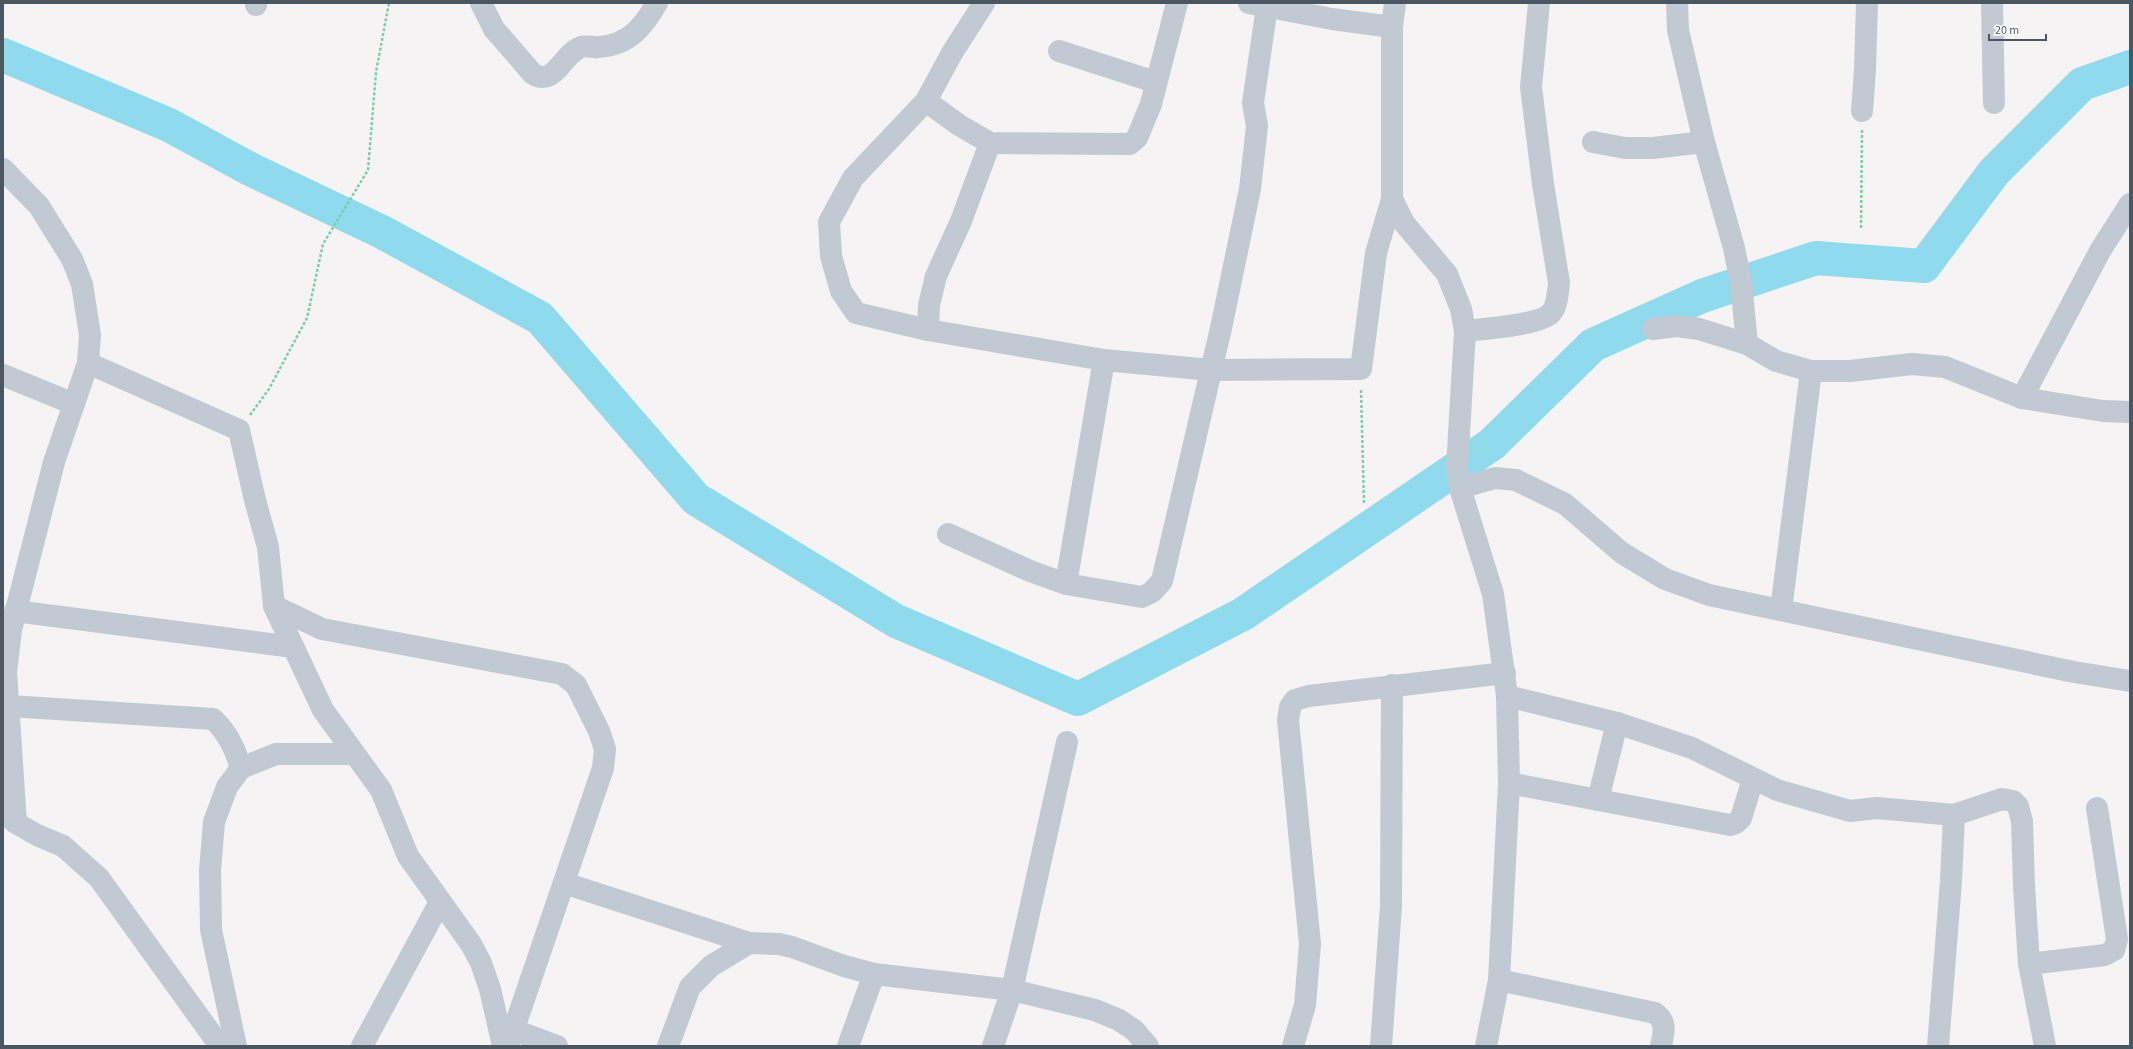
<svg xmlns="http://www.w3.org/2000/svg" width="2133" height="1049" font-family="'Source Sans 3',sans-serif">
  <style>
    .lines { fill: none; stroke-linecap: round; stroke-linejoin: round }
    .river { stroke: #90daee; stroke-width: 34 }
    .path { stroke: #7ad0a6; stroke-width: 2.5; stroke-dasharray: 3 2; stroke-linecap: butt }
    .minor { stroke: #c1cad2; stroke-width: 22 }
  </style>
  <rect width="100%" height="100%" fill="#f5f3f3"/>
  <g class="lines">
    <polyline class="river" points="3,55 169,125 250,169 382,232 540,318 696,499 896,621 1078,699 1243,614 1492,444 1593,345 1702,296 1816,258 1924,266 1994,172 2082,84 2130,67"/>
    <g class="path">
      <polyline points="1861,228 1862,130"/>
      <polyline points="1361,390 1364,503"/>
      <polyline points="250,415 269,389 307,318 323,244 368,170 376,72 389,3"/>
    </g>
    <g class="minor">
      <path d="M 481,3 L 494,29 L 533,74 C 555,87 562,54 581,47 C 586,45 594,48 599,47 C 629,45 643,27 657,3"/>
      <polyline points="984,3 952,53 926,101 853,178 829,222 831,256 841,291 856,313 928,330 1104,360 1211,370 1361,369 1376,253 1392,199"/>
      <polyline points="1249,3 1332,19 1392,27"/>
      <polyline points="1395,3 1392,27 1392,199 1404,223 1447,274 1461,309 1465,331 1457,468 1460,488 1493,594 1507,696 1509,783 1499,980 1486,1046"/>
      <polyline points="1677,3 1678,30 1704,142 1734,248 1741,283 1747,344"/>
      <polyline points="1992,3 1994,103"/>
      <polyline points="256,5 256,3"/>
      <polyline points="1059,51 1155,82"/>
      <polyline points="926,101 959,125 990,143 1130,144 1137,138 1151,104 1177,3"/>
      <polyline points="1862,111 1865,69 1867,3"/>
      <polyline points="1593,142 1625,148 1653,148 1704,142"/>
      <polyline points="3,169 39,206 72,259 82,284 90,335 88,363 54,462 11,630 6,672 16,823"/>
      <polyline points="1653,329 1677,326 1699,329 1747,344 1776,361 1811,371 1850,371 1912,364 1945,367 2022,398 2103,411 2130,412"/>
      <polyline points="928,330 929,305 936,276 961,221 990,143"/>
      <path d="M 1465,331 C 1483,329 1540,325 1551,313 C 1557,307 1558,292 1559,283 L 1543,184 L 1531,87 L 1539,3"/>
      <polyline points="88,363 239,430 255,500 268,547 274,606 323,710 381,790 408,856 471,944 481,963 490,989 503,1046"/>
      <polyline points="3,375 74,404"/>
      <polyline points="2022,398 2100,251 2130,204"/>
      <polyline points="1460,488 1495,478 1516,480 1565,504 1622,553 1665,579 1709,595 2074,672 2130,681"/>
      <polyline points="948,534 1030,571 1066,584 1142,597 1152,592 1162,581 1221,328 1250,189 1257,126 1253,103 1267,6"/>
      <polyline points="1066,584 1104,360"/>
      <polyline points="274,606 322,629 562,674 576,685 599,731 605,749 603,768 508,1046"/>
      <polyline points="1781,610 1811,371"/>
      <polyline points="15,611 293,647"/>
      <polyline points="1507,696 1617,723 1692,748 1777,790 1850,811 1877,808 1954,815 2002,799 2013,801 2018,806 2022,821 2024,886 2029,964 2045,1046"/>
      <path d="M 9,706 L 213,719 C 228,733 235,749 241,768"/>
      <polyline points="1509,783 1730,825 1736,823 1741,818 1753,779"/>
      <polyline points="1598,800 1617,723"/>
      <polyline points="5,813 16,823 37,835 63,846 99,878 220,1046"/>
      <polyline points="564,883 749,943 779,944 792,947 844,966 874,974 1012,990 1095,1010 1119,1020 1134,1030 1148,1046"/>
      <polyline points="2029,964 2105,955 2114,950 2117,939 2097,808"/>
      <path d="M 1499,980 L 1655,1013 C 1667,1022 1664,1032 1661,1046"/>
      <polyline points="514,1030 557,1046"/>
      <polyline points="236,1046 211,930 210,870 214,822 227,787 241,768 276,754 353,754"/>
      <polyline points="362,1046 440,902"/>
      <polyline points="668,1046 690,987 711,966 749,943"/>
      <polyline points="848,1046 874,974"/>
      <polyline points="993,1046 1012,990 1067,742"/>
      <polyline points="1293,1046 1305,1005 1310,944 1288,720 1290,707 1295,700 1309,696 1505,673"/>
      <polyline points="1381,1046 1391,906 1392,685"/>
      <polyline points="1938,1046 1951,881 1954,815"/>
    </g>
  </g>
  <rect width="2133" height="1049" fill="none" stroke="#4a5661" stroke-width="8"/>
  <path d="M1989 34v6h57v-6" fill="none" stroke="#4a5661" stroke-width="2"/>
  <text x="1995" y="34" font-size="12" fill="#4a5661" stroke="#ffffff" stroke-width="3" paint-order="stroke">20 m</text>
</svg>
